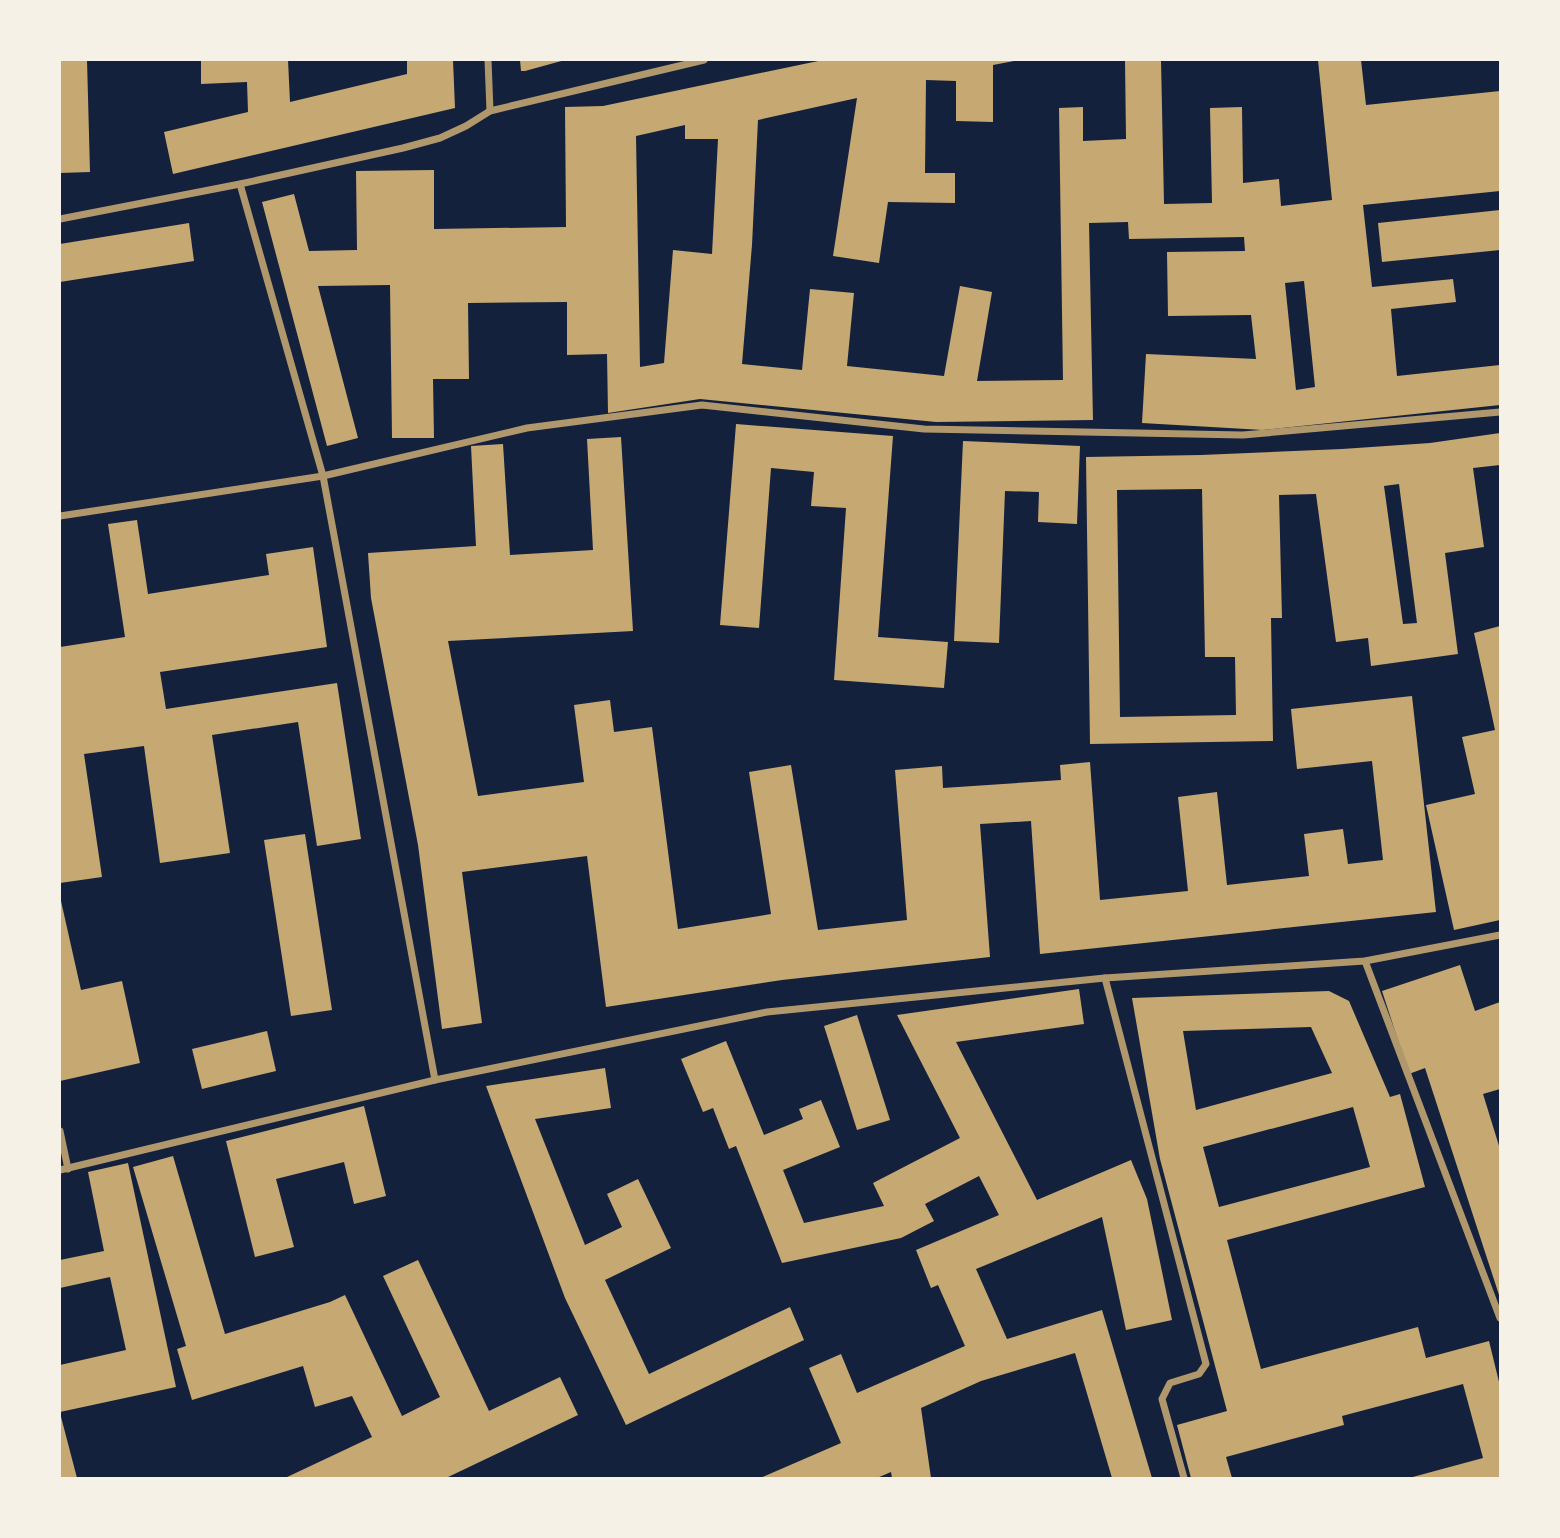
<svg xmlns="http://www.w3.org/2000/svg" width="1560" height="1538" font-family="'Titillium Web',sans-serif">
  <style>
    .building { fill: #c6a872; fill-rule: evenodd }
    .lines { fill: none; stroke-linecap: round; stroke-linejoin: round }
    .minor { stroke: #b1986c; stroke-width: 7 }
  </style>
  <rect width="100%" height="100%" fill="#14213d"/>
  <g class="building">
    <polygon points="60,60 87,60 90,172 60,173"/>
    <polygon points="201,60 288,60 290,102 407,74 407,60 453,60 455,108 173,174 164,132 248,112 247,82 201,84"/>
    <polygon points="520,60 565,60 525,71 521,71"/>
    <path d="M 823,60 L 1014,61 L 993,65 L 993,122 L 956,121 L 956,81 L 926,80 L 925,173 L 955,173 L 955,203 L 888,202 L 879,263 L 833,256 L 857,98 L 758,120 L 752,245 L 742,364 L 802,370 L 810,289 L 854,293 L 847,366 L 944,376 L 960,286 L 992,292 L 977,381 L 1063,380 L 1059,108 L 1083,107 L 1083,141 L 1126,139 L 1125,60 L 1161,60 L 1164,204 L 1212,203 L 1210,108 L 1242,107 L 1243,183 L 1279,179 L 1281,206 L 1332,200 L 1318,60 L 1361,60 L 1366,105 L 1500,91 L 1500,191 L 1363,205 L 1372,287 L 1453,279 L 1456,302 L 1391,309 L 1397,376 L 1500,365 L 1500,405 L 1263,430 L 1142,423 L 1146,354 L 1256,359 L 1251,315 L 1168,316 L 1167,252 L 1245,251 L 1244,237 L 1129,239 L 1128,222 L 1089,223 L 1093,420 L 936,422 L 700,399 L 608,413 L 607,354 L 567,355 L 567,302 L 468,303 L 469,379 L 433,379 L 434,438 L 392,438 L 390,285 L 318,286 L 358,438 L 327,446 L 262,202 L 294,194 L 309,251 L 357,250 L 356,171 L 434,170 L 434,229 L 566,227 L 565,107 L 603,106 ZM 685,125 L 685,139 L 718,139 L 712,254 L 673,250 L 664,363 L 640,367 L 636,136 ZM 1304,281 L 1315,387 L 1296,390 L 1285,283 Z"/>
    <polygon points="1500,210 1500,250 1382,262 1378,223"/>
    <polygon points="189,223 194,261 60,282 60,244"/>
    <polygon points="736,424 893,436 878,637 948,642 944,688 834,680 846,508 811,506 814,472 771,468 759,628 720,625"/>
    <path d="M 1500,433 L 1500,465 L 1473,468 L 1484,547 L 1445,553 L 1458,654 L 1371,666 L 1368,638 L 1336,642 L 1316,494 L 1279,495 L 1282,618 L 1271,618 L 1273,741 L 1090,744 L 1086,457 L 1201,455 L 1342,449 L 1430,443 ZM 1399,484 L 1417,623 L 1403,624 L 1384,486 ZM 1202,489 L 1205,657 L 1235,657 L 1236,715 L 1120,717 L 1117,490 Z"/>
    <polygon points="621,437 633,631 448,641 478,796 584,782 574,705 610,700 614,732 652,727 678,929 771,914 749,772 791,765 818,930 907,920 895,770 942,766 943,788 1061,780 1060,765 1090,762 1100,900 1188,891 1178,797 1217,792 1227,885 1309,876 1304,834 1343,829 1348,864 1383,860 1372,761 1297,769 1291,709 1412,696 1436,912 1040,954 1031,821 980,824 990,957 782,980 606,1007 587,856 462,872 482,1023 442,1029 418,845 371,598 368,553 476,546 471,446 503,444 510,555 593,550 587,439"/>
    <polygon points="963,441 1080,446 1077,524 1038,522 1039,492 1005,491 999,643 954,641"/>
    <polygon points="137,520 148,594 269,575 266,554 313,547 327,647 160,672 166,709 337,683 361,839 317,846 298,722 212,735 230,853 160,863 144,746 84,754 102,877 60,883 60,647 125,637 108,524"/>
    <polygon points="1500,626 1500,920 1454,930 1426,805 1475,794 1462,737 1495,730 1474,633"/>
    <polygon points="305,834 332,1010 291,1016 264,840"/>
    <polygon points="61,901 81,990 122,981 140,1063 60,1081"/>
    <polygon points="1460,965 1475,1011 1500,1002 1500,1089 1483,1094 1500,1149 1500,1298 1425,1068 1409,1074 1382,991"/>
    <polygon points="1079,989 1084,1024 956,1042 1037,1200 1131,1160 1147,1199 1172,1320 1126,1330 1102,1217 976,1269 1007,1339 1102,1310 1152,1478 1112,1478 1075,1353 981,1381 921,1408 931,1478 892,1478 891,1472 877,1478 760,1478 841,1443 809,1368 841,1354 857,1393 965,1346 938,1285 931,1288 916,1250 999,1215 979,1176 925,1204 934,1221 901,1238 782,1263 736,1146 729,1149 713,1108 703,1112 681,1059 726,1041 764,1135 803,1119 799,1109 821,1100 840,1147 783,1170 804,1223 884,1206 873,1183 960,1138 897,1015"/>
    <path d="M 1329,991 L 1349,1001 L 1390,1097 L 1400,1094 L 1425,1187 L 1227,1240 L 1261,1369 L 1418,1327 L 1426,1358 L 1489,1341 L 1500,1386 L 1500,1478 L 1409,1478 L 1483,1458 L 1463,1384 L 1342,1416 L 1344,1425 L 1226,1457 L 1232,1478 L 1191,1478 L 1177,1425 L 1227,1411 L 1160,1159 L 1132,998 ZM 1311,1027 L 1332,1073 L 1196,1110 L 1183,1031 ZM 1353,1107 L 1370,1167 L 1219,1207 L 1203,1147 Z"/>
    <polygon points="857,1015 890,1120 857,1130 824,1026"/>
    <polygon points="267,1031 276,1071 202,1089 192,1049"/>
    <polygon points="605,1068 611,1108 535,1119 585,1245 622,1227 607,1194 638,1179 671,1248 605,1280 649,1374 790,1307 804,1340 626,1425 565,1298 486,1086"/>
    <polygon points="364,1106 386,1196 354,1204 344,1162 276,1179 294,1247 255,1257 226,1141"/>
    <polygon points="173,1156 225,1334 330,1302 345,1295 402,1416 440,1397 383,1276 418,1260 489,1411 560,1377 578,1415 446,1478 285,1478 372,1437 352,1396 315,1407 303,1366 192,1400 177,1349 186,1346 133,1167"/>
    <polygon points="128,1163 176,1387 60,1412 60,1365 126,1350 110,1277 60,1288 60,1260 104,1251 88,1172"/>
    <polygon points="60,1413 77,1478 60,1478"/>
  </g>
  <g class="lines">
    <g class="minor">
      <polyline points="488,60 490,111"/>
      <polyline points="240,184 323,476 435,1080"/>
      <polyline points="60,219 240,184 403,148 440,138 466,126 490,111 704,60"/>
      <polyline points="60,516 323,476 527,428 702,405 924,429 1243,435 1500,412"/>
      <polyline points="1365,961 1500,1318"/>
      <polyline points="1105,978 1206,1364 1199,1374 1170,1383 1162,1399 1184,1478"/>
      <polyline points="60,1131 68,1169"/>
      <polyline points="60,1170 435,1080 767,1012 1105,978 1365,961 1500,935"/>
    </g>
  </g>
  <rect width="1560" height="1538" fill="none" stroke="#f6f1e7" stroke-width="122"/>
</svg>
